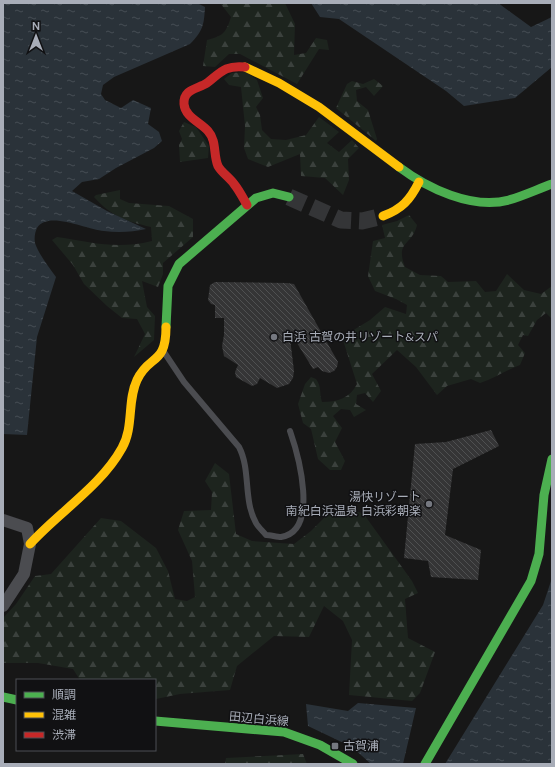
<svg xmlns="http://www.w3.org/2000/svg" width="555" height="767" font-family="'DM Sans','Noto Sans JP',sans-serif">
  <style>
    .forest { fill: url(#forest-firs) }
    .water { fill: url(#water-ripples) }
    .building { fill: url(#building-back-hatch) }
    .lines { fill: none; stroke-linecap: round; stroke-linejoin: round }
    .secondary-tunnel { stroke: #343537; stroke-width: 17; stroke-dasharray: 17 8; stroke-linecap: butt }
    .lane { stroke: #4b4c50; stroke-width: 6 }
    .street { stroke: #4b4c50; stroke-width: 12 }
    .fast { stroke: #4caf50; stroke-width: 9 }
    .slow { stroke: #ffc107; stroke-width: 9 }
    .jam { stroke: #c62828; stroke-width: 9 }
    .poi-dot { fill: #757880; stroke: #111113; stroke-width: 1.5 }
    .labels { text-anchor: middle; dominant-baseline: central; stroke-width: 3; stroke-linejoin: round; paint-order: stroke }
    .poi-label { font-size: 12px; fill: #a8adb8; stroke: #111113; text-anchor: start }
    .street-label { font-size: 12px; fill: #a8adb8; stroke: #111113 }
  </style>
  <defs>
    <pattern id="forest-firs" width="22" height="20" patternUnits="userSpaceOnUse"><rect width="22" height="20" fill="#1d241e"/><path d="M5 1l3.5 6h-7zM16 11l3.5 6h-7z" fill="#3b413d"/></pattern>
    <pattern id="water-ripples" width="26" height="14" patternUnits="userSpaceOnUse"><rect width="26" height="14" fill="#2a3239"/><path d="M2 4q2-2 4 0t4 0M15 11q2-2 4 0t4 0" fill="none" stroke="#464d54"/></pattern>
    <pattern id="building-back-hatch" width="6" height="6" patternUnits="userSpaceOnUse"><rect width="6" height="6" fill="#353536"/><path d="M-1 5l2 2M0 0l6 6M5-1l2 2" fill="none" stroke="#4f5051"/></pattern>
  </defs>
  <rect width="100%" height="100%" fill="#171717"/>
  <g class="forest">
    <path d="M 220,3 L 285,3 L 295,24 L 294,55 L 306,53 L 316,38 L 327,40 L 329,50 L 319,49 L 297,84 L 240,54 L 229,54 L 215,67 L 203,66 L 207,40 C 223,36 226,33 231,17 Z"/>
    <polygon points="246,72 257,80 263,98 256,107 260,115 262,130 271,139 286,140 306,135 319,117 339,132 327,143 339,152 352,140 359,148 348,159 349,180 343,195 325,178 301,176 300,154 268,167 248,159 244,148 245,126 241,87 229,85 224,79 232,73"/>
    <polygon points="374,79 383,86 374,96 366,87 356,90 357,101 368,110 377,139 376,141 336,108 347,84 352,81 363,84"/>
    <polygon points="184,122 196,127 209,146 208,158 180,162 179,145 182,139 179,131"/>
    <path d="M 120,190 L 120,199 L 129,203 L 169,206 L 193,219 L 193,237 L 163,263 L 163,274 L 158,287 L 142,281 L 147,307 L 155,316 L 154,340 L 134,357 L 145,334 L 137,319 L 122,318 L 107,306 L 84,284 L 73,265 L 52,240 L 57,237 C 92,242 115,250 152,241 L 151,227 C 126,221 112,217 94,197 L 96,195 Z"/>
    <path d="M 409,215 L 417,225 C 412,246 395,241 405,267 L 420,275 L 441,276 L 448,282 L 476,281 L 485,292 L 496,291 L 507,274 L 524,290 L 541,294 L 552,286 L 552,319 L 546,313 L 537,320 L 528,336 L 523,335 L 518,345 L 525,353 L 520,365 C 506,370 495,378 480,383 L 471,379 L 447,386 L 437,395 L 416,367 L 397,350 L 372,374 L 381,391 L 373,402 L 365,393 L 357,395 L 356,404 L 366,410 L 354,417 L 350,410 L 341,409 L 333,416 L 342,428 L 335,442 L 345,461 L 341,470 L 330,470 L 318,459 L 311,429 L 303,423 L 298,404 L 305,384 L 311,377 L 316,379 C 322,387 319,393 322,402 C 338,402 350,398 357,384 L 342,337 L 370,320 L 385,307 L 406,314 L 407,305 L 396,299 L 375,291 L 368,276 L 373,241 L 385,238 L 382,225 L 397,221 Z"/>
    <polygon points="215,463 229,474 236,534 252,541 294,544 311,531 330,512 352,511 363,513 412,581 418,593 405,599 408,638 435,652 420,693 412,701 349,695 352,640 343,621 324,606 309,637 274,636 237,666 230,690 180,694 156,699 155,680 80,680 73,669 38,663 3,663 3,618 16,604 35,576 51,574 101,518 121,521 156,548 168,571 175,599 187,601 195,597 192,561 178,530 184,511 211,510 212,492 205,481"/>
    <polygon points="303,754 307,764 225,764 226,758"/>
  </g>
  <g class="water">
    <path d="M 3,3 L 197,3 L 205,7 C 204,25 203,31 190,44 L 114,77 L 103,85 L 101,94 L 105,100 L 121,108 L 133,100 L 151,108 L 148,124 L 159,132 L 162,141 L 154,148 L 116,168 L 99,179 L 82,182 L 72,191 L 107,211 L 146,229 C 133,232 118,233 104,231 C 87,230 48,210 37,228 C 35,232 34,238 35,243 C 39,255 49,267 56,277 L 37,337 L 27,435 L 3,434 Z"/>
    <polygon points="311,3 498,3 531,27 552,17 552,67 515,98 464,106 446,91 339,19 320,17"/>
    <polygon points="552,578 552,764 445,764 543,605"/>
    <polygon points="358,703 416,708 403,764 371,764 352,747 308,726 306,704 348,711"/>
  </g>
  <g class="building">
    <polygon points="215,282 287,283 294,284 338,362 337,367 334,371 329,373 322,371 318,367 313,369 289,330 294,371 293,378 289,384 277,388 260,378 257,384 252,386 236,377 235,372 238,365 224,356 222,346 224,335 224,318 215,318 215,305 211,304 208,300 210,285"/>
    <polygon points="491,430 499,446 453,469 445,535 481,550 478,580 431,577 428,561 404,558 415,444 446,442"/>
  </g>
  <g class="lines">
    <polyline class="secondary-tunnel" points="289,197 341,220 362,221 383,216"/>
    <path class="lane" d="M 164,352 L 184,382 L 239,447 C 251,470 243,500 256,523 C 258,527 263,531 266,535 C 270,535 277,537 281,537 C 320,531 298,454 290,431"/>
    <polyline class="street" points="3,520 27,528 30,544 24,574 3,606"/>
    <g class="fast">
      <path d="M 399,167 C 427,188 472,210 509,200 C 523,196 538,189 552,184"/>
      <polyline points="166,327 168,286 179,264 256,198 273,193 289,197"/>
      <polyline points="3,697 17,700"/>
      <polyline points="155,721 284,732 320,745 353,764"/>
      <polyline points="425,764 531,581 539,554 544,495 552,459"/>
    </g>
    <g class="slow">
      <polyline points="245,67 279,83 319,107 399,167"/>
      <path d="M 383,216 C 402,209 410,200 419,182"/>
      <path d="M 30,544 C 59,512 101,486 122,448 C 134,427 127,401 137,380 C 149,354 166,366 166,327"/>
    </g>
    <path class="jam" d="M 245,67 C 225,65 221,72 207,83 C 198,89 183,89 184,104 C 185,117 200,122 208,131 C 217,141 213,154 218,166 C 221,172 230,178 234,184 C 239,190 243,198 247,205"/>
  </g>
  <g class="poi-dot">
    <circle cx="274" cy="337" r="4"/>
    <circle cx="429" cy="504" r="4"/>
    <rect x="331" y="742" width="8" height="8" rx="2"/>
  </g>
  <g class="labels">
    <g class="poi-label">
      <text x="282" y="337">白浜 古賀の井リゾート&amp;スパ</text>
      <text x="421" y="497" text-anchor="end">湯快リゾート<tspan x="421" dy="14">南紀白浜温泉 白浜彩朝楽</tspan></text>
      <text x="343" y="746">古賀浦</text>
    </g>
    <g class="street-label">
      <text transform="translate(259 719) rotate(5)">田辺白浜線</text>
    </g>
  </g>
  <rect width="555" height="767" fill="none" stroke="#a8adb8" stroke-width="8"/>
  <rect x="16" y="679" width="140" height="72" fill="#111113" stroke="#4d4f55"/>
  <rect x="24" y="692" width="20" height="6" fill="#4caf50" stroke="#4d4f55"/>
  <text x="52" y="699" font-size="12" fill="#a8adb8">順調</text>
  <rect x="24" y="712" width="20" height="6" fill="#ffc107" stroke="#4d4f55"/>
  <text x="52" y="719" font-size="12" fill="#a8adb8">混雑</text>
  <rect x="24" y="732" width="20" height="6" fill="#c62828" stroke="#4d4f55"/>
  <text x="52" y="739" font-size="12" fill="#a8adb8">渋滞</text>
  <g transform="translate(36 36)" stroke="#111113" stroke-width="3" paint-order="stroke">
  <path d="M0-3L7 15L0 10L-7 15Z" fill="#a8adb8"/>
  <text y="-6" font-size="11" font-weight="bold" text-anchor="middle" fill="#a8adb8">N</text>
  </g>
</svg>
